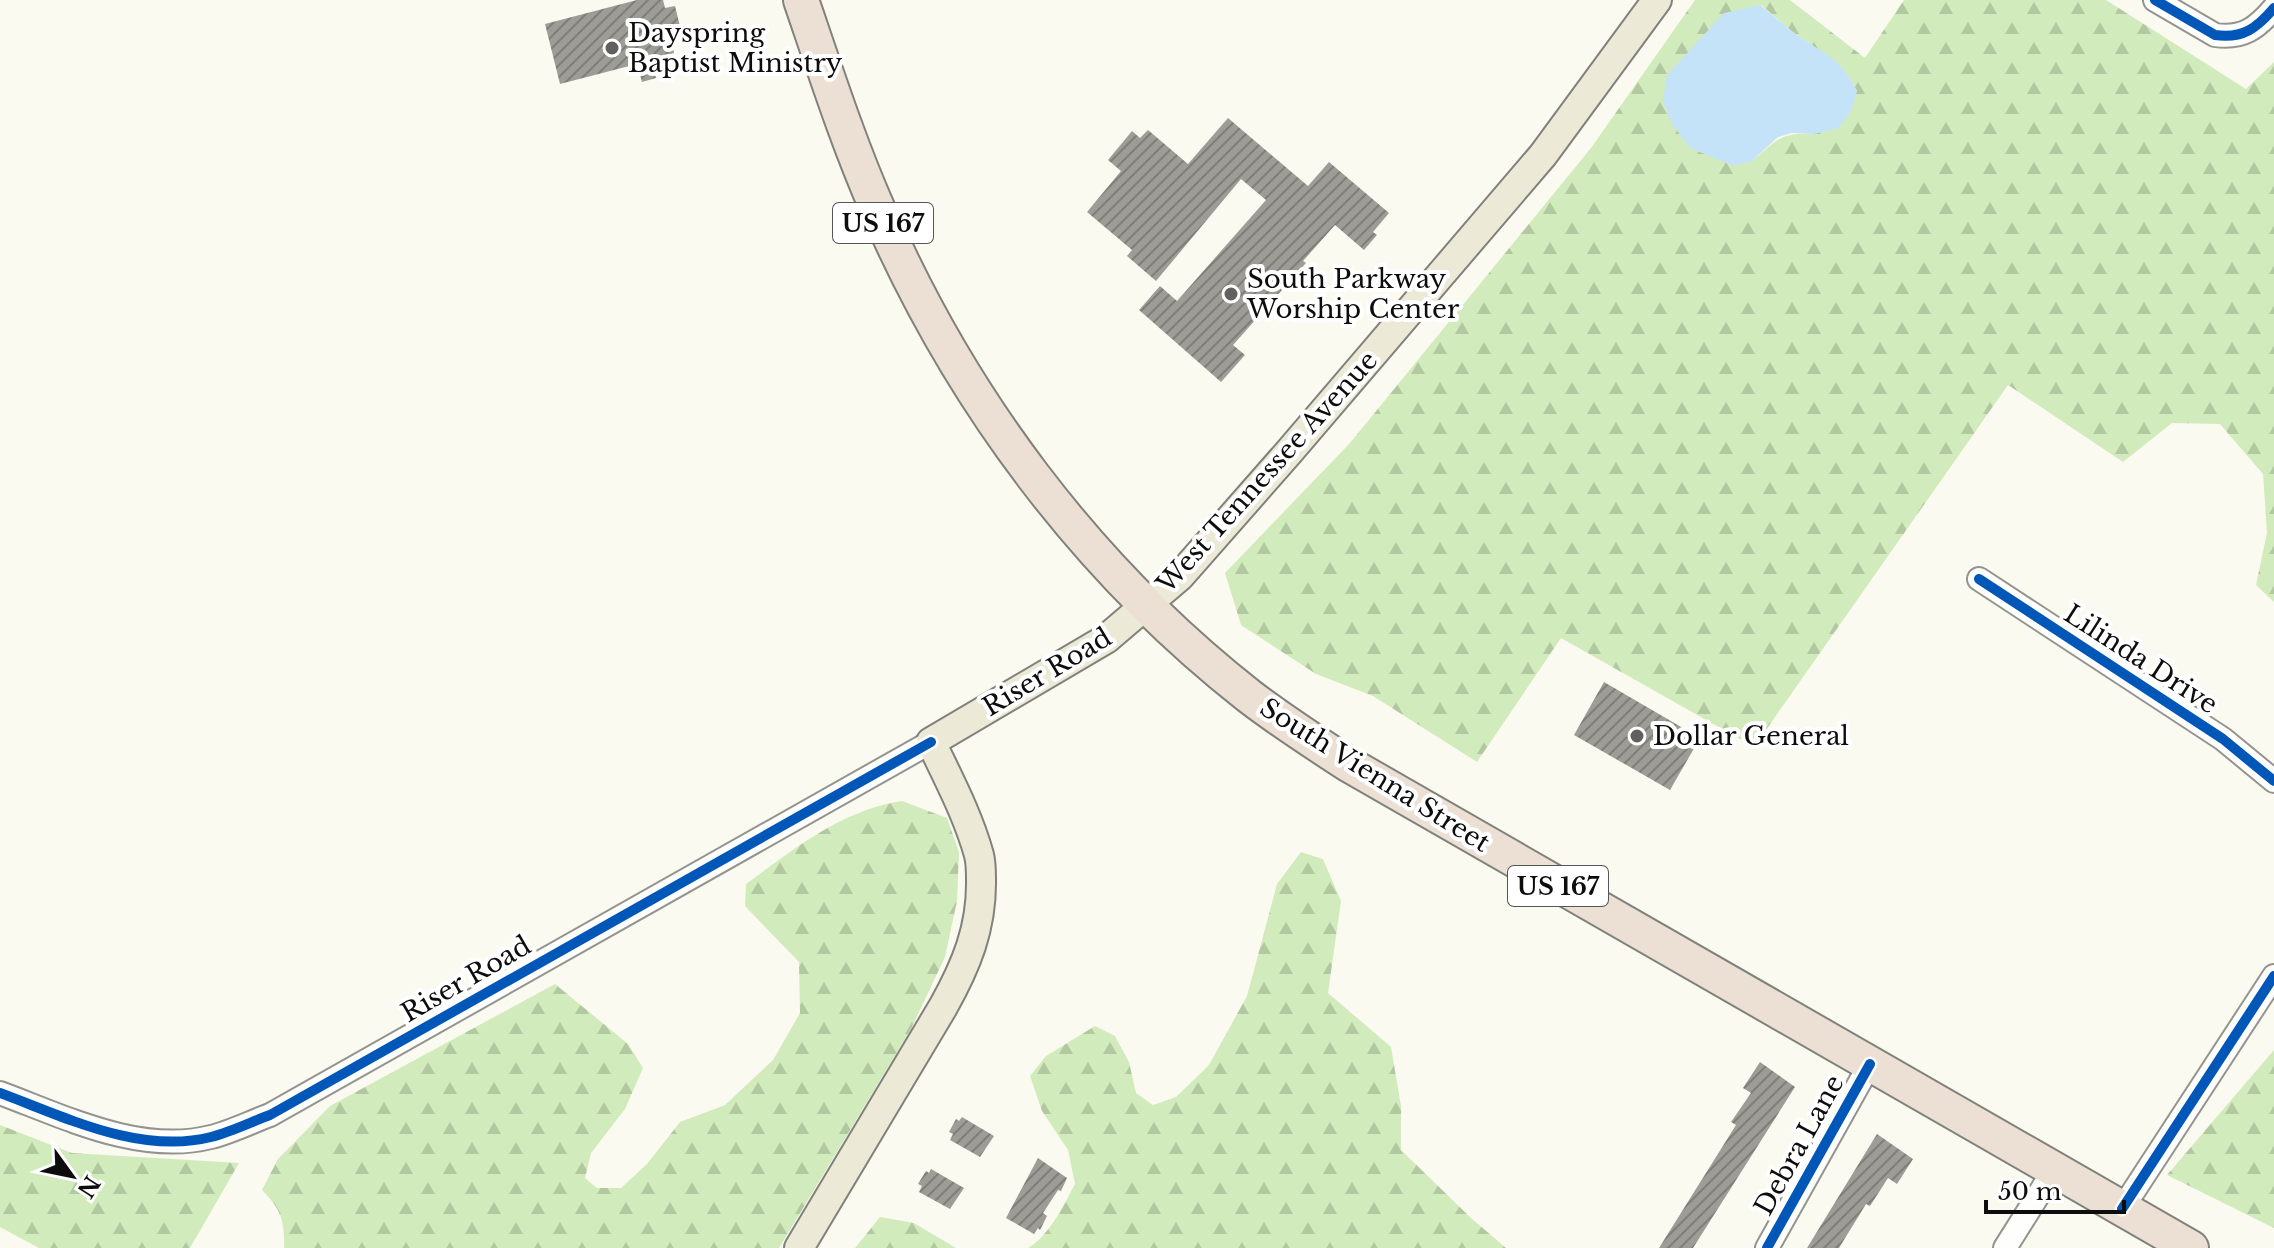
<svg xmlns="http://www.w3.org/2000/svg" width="2274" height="1248" font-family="'Libre Baskerville',serif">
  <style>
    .forest { fill: url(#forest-firs); fill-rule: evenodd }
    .water { fill: #c4e2f8 }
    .building { fill: url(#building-hatch) }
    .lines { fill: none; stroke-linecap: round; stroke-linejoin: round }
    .minor-casing { stroke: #94948f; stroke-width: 26 }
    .major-casing { stroke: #81817c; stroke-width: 32 }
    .highway-casing { stroke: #81817c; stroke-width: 38 }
    .minor { stroke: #fefefd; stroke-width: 22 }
    .major { stroke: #ede9d7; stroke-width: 28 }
    .highway { stroke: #ebe0d3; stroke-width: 34 }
    .cycleway-casing { stroke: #fff; stroke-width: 15 }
    .cycleway { stroke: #0057b8; stroke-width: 10 }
    .poi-dot { fill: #60605c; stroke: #fff; stroke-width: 3 }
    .labels { text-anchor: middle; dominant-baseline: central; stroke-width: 8; stroke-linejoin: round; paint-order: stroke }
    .shield { fill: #fff; stroke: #565656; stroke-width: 2 }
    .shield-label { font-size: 24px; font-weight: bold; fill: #0d0d0d }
    .poi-label { font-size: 26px; fill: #0d0d0d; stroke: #fff; text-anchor: start }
    .street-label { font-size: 26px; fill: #0d0d0d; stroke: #fff }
  </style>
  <defs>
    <pattern id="forest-firs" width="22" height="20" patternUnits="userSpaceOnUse" patternTransform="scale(2)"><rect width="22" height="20" fill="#d1ebbc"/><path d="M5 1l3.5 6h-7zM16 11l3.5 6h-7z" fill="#b2c8a0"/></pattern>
    <pattern id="building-hatch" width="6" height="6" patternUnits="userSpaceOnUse" patternTransform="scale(2)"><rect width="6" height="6" fill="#9e9c96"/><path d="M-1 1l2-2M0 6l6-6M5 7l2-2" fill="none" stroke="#7f7e79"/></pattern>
  </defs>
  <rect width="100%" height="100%" fill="#fbfaf0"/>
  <g class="forest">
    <path d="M 1695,0 L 1790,0 L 1865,58 L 1904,0 L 2106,0 L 2246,89 L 2274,62 L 2274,602 L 2256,585 L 2267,533 L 2263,474 L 2220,424 L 2172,423 L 2123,462 L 2008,385 L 1754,747 L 1561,638 L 1477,762 L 1373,696 L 1316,674 L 1241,625 L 1225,573 L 1350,443 L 1591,148 ZM 1761,5 C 1774,16 1787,28 1801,38 C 1827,56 1842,61 1857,91 L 1814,134 C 1780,132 1777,140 1752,161 Z"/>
    <path d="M 902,801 L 947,818 L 959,852 L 957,901 L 945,957 L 911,1029 L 779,1248 L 284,1248 C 285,1221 281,1209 262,1190 L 278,1159 L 330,1106 L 555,984 L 628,1044 L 643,1068 L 625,1109 L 591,1153 L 585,1178 L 597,1188 L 621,1188 L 647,1164 L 680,1122 L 725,1105 L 773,1060 L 800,1013 L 799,962 L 745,906 L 746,884 C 794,849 842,810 902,801 Z"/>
    <path d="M 1301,852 L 1323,859 L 1341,901 L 1328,993 L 1391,1047 L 1401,1106 L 1401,1150 L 1471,1218 L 1506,1248 L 1028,1248 C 1050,1235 1063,1206 1075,1184 L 1068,1150 L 1042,1111 L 1030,1076 L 1046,1056 L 1095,1026 L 1115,1036 L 1129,1062 L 1136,1093 L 1153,1105 L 1176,1097 L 1209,1065 L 1247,996 L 1277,884 Z"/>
    <polygon points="2274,1050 2274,1228 2167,1175"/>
    <polygon points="0,1125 72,1153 239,1163 190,1248 39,1248 0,1227"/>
    <polygon points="880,1217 914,1223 956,1248 855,1248"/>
  </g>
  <path class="water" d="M 1760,5 C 1774,16 1787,28 1801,38 C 1829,57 1841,59 1857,91 L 1851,111 L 1839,128 L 1814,134 L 1792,133 L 1778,137 L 1752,161 L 1734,166 L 1690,148 L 1670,121 L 1663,100 L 1667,75 L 1724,13 Z"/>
  <g class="building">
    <polygon points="637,0 663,0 665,8 675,6 683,39 672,42 674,53 651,59 656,78 642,82 637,64 560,84 545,24"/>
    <polygon points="1228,118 1308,186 1329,162 1389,213 1373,232 1377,235 1364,250 1335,225 1303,261 1306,263 1233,345 1245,355 1221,382 1139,310 1160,286 1177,301 1266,200 1241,179 1156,281 1127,256 1132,250 1087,212 1121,171 1108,160 1132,131 1140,138 1148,130 1188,164"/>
    <polygon points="1604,682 1700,738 1670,790 1574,735"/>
    <polygon points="1760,1062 1795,1087 1693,1248 1659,1248 1736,1125 1731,1122 1751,1093 1743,1088"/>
    <polygon points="962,1117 994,1136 980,1157 950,1140 953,1134 949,1132 956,1119 959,1121"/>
    <polygon points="1877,1134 1913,1159 1897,1184 1888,1178 1870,1206 1866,1204 1839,1248 1807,1248"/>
    <polygon points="1038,1158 1067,1178 1061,1191 1058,1190 1043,1213 1047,1216 1040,1230 1038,1228 1034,1234 1006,1218"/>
    <polygon points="931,1169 964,1188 950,1209 919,1192 922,1186 918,1184 926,1171 929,1173"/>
  </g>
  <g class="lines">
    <defs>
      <g id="minor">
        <path d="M 2155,0 L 2215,35 C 2243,39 2257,28 2274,8"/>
        <polyline points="1979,579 2223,739 2274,781"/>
        <path d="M 0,1093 C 65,1117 140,1155 211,1137 C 231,1132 251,1122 270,1115 L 931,742"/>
        <polyline points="2122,1209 2274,976"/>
        <polyline points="1767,1248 1870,1064"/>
        <polyline points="2005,1248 2054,1170"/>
      </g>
      <path id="major" d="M 799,1248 L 943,1007 C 966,966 982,928 981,879 C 981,871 981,863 979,855 C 968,815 948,778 931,742 L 1106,639 L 1180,576 L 1289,452 L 1543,155 L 1657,0"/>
      <path id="highway" d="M 801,0 C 825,70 848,142 878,210 C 960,399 1086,568 1249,696 C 1280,720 1314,742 1348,764 L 2191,1248"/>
    </defs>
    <use href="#minor" class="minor-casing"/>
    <use href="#major" class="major-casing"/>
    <use href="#highway" class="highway-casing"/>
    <use href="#minor" class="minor"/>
    <use href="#major" class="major"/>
    <use href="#highway" class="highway"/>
    <defs>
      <g id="cycleway">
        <path d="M 2155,0 L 2215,35 C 2243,39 2257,28 2274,8"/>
        <polyline points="1979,579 2223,739 2274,781"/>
        <path d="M 0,1093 C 65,1117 140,1155 211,1137 C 231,1132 251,1122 270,1115 L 931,742"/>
        <polyline points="2122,1209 2274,976"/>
        <polyline points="1767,1248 1870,1064"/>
      </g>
    </defs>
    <use href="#cycleway" class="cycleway-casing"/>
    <use href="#cycleway" class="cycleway"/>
  </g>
  <g class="poi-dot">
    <circle cx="612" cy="48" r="8"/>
    <circle cx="1231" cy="294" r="8"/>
    <circle cx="1637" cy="736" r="8"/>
  </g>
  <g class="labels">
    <g class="shield">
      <rect x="833" y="203" width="100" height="40" rx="6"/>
      <rect x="1508" y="866" width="100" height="40" rx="6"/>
    </g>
    <g class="shield-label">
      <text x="883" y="223">US 167</text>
      <text x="1558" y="886">US 167</text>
    </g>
    <g class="poi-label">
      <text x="628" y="33">Dayspring<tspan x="628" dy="30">Baptist Ministry</tspan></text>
      <text x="1247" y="279">South Parkway<tspan x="1247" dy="30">Worship Center</tspan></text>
      <text x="1653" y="736">Dollar General</text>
    </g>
    <g class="street-label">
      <text transform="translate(1267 472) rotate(-48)">West Tennessee Avenue</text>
      <text transform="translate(2141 659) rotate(33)">Lilinda Drive</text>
      <text transform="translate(1047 672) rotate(-31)">Riser Road</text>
      <text transform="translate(1375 775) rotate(32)">South Vienna Street</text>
      <text transform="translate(466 979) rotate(-30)">Riser Road</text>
      <text transform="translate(1799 1145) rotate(-61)">Debra Lane</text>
    </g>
  </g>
  <g transform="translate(72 1176) rotate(123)" stroke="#ffffff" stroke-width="6" paint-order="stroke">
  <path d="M0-6L14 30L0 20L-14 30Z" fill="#0d0d0d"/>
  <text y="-12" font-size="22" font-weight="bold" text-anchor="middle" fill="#0d0d0d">N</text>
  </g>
  <path d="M1986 1200v12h138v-12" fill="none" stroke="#0d0d0d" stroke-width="4"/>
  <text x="1998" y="1200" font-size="24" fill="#0d0d0d" stroke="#ffffff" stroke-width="6" paint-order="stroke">50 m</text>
</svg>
